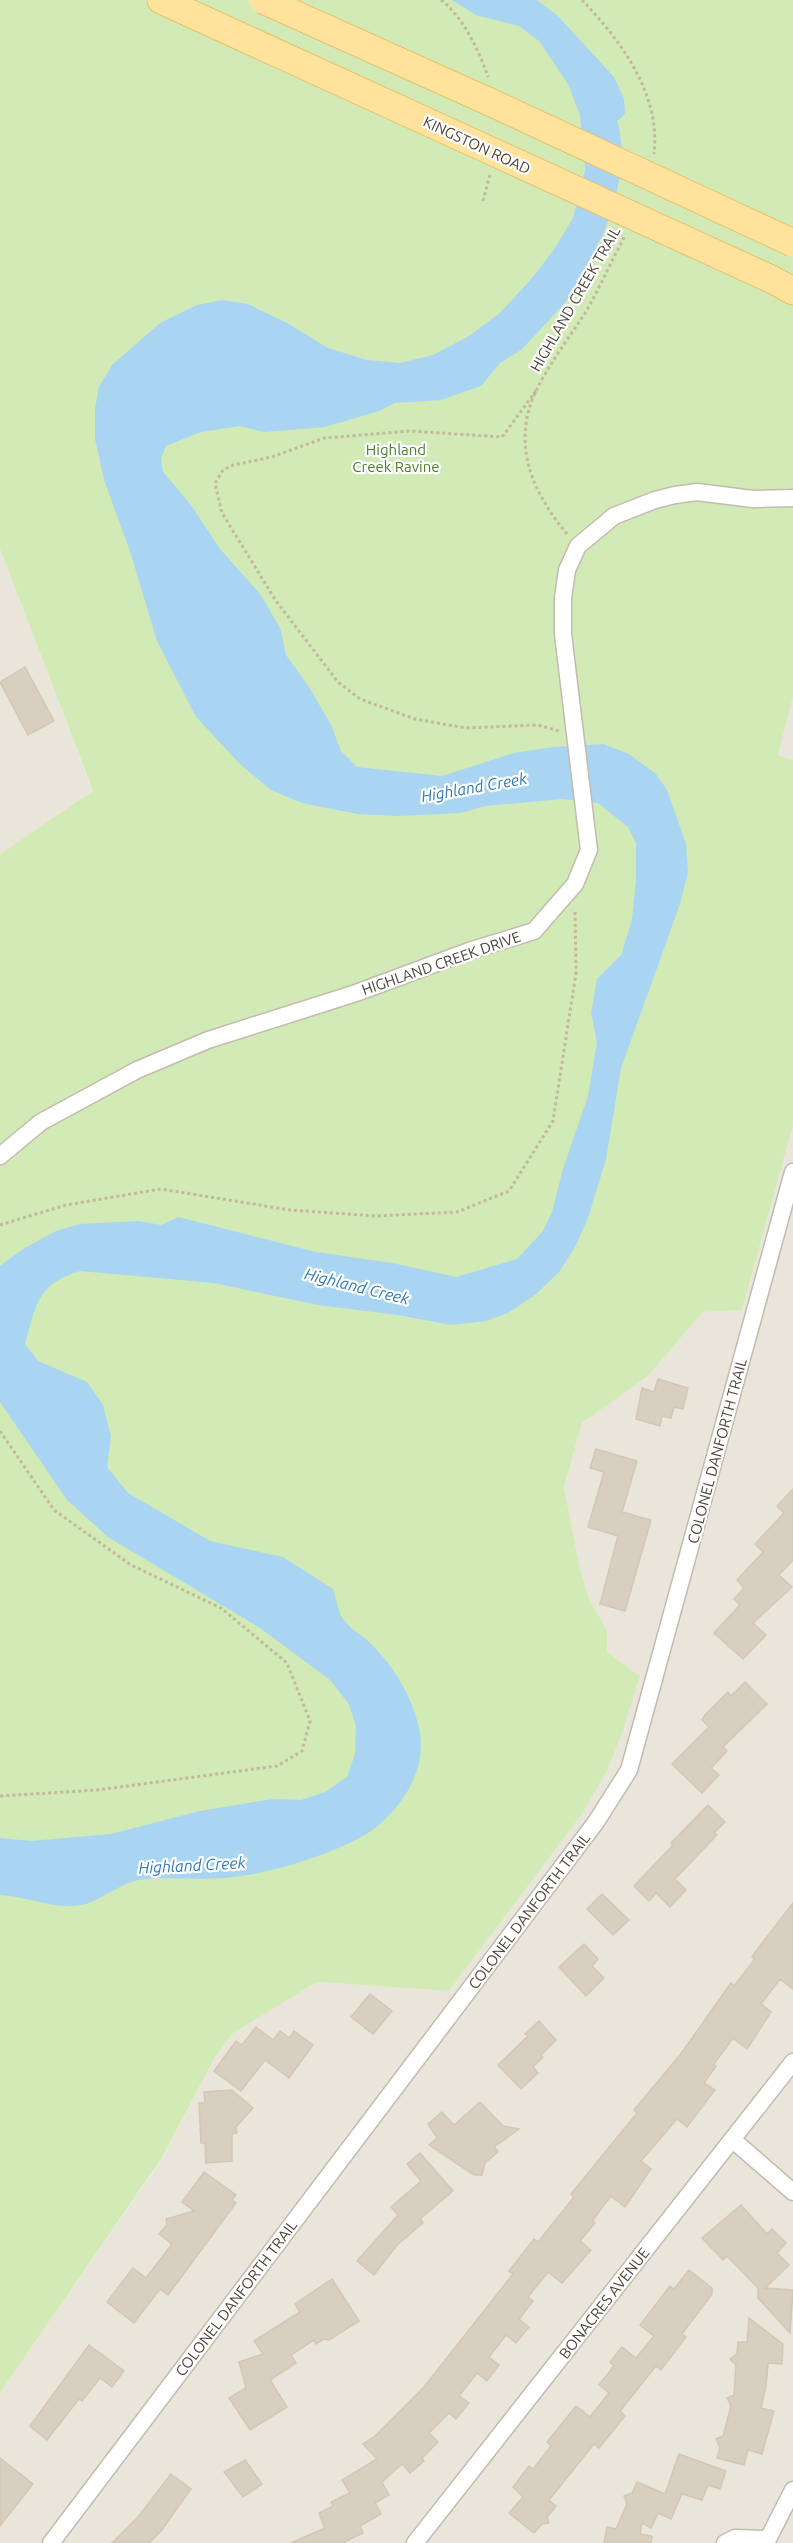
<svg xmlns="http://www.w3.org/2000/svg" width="793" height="2543" font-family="Ubuntu,sans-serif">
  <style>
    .residential { fill: #eae5da }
    .green { fill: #d2eab5 }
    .water { fill: #a9d4f2 }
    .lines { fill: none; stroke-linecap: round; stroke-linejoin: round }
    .river { stroke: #a9d4f2; stroke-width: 33 }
    .building { fill: #d8cfc1; stroke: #d3c7b4; stroke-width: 1.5 }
    .minor-casing { stroke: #c2bbae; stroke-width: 19 }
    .primary-casing { stroke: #e6c16a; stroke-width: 29 }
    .path { stroke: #c4b79f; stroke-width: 3; stroke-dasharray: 3 3; stroke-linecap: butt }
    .minor { stroke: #fff; stroke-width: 16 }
    .primary { stroke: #ffe39c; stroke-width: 27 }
    .primary-bridge-casing { stroke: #e6c16a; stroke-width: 29; stroke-linecap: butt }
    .primary-bridge { stroke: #ffe39c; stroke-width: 27 }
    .labels { text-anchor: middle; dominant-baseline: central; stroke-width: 4.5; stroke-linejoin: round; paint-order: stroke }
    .street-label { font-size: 15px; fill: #4b4439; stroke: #fff }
    .park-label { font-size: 15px; fill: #4a7f2a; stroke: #fff }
    .water-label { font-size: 16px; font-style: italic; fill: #2e7ab2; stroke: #fff }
  </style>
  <rect width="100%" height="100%" fill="#f6f3ec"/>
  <g class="residential">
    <polygon points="0,549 93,792 0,854"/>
    <polygon points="793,697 793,760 778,755"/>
    <polygon points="793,1126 793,2543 0,2543 0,2393 163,2157 214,2059 232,2034 317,1982 449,1991 582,1814 608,1769 623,1731 640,1676 607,1652 607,1630 590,1601 580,1569 564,1487 582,1423 648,1376 703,1312 742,1310"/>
  </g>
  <polygon class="green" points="0,0 793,0 793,697 778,755 793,760 793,1126 742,1310 703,1312 648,1376 582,1423 564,1487 580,1569 590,1601 607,1630 607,1652 640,1676 623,1731 608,1769 582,1814 449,1991 317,1982 232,2034 214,2059 163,2156 0,2393 0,854 93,791 0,549"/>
  <path class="water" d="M 452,0 L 537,0 L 557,15 L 614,77 L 624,99 L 625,113 L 620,119 L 608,125 L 600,144 L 599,180 L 606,194 L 610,212 L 590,264 L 578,286 L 563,305 L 521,350 L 500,363 L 481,386 L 441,400 L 395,403 L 379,411 L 325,427 L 264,432 L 240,426 L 201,432 L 166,446 L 161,458 L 163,472 L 191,505 L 220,549 L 261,595 L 281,630 L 286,655 L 309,687 L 331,725 L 341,751 L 357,767 L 442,776 L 514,753 L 553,747 L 603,744 L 629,754 L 656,774 L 667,790 L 686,844 L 688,872 L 680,904 L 621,1068 L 606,1159 L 588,1218 L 575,1247 L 559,1272 L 535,1295 L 508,1313 L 486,1321 L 451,1325 L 398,1315 L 318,1305 L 214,1283 L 80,1271 C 37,1284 36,1305 25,1344 L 38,1361 L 87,1382 L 103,1405 L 111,1436 L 107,1467 L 128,1493 L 210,1541 L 283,1557 L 333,1589 C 336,1598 338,1612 343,1619 C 350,1629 362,1635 370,1643 C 395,1667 414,1700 420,1733 C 426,1770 403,1806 375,1828 C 345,1851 272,1873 234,1877 C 203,1881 170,1876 139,1880 C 120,1883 97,1903 81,1905 C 53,1910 27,1896 0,1895 L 0,1838 L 31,1841 L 111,1834 L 200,1811 L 273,1799 L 301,1800 L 325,1792 L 347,1777 L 355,1754 L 356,1726 L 349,1704 L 330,1680 L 260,1628 L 108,1537 L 67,1500 L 0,1402 L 0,1266 L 23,1249 L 56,1231 L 80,1224 L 139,1221 L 161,1225 L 178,1217 L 316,1252 L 392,1263 L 456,1277 L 517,1259 L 543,1231 L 552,1212 L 563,1169 L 588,1096 L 597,1043 L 591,1013 L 597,979 L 621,955 L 632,920 L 636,879 L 636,843 L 628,827 L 598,803 L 562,799 L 485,806 L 461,813 L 398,816 L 358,814 L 302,803 L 271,790 L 241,765 L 196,717 L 157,641 L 130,551 L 104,480 L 95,439 L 95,409 L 99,387 L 112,365 L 160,323 L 197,305 L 222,300 L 248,304 L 289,324 L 328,348 L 367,360 L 400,363 L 433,355 L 469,336 L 500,313 L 533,277 L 555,248 L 573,218 L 585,170 L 580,115 L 568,84 L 539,41 L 519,26 L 476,15 Z"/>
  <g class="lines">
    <path class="river" d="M 587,230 C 607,178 614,144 590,92"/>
  </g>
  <g class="building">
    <polygon points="25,667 54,721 28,735 0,682"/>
    <polygon points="658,1379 688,1388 683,1409 674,1407 671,1418 662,1416 660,1426 636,1419 642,1388 654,1392"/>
    <polygon points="596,1449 637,1461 622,1512 651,1520 625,1611 600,1604 618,1536 588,1527 604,1472 590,1468"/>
    <polygon points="793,1489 793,1560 779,1575 792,1587 753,1623 766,1635 743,1659 714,1633 740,1605 734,1599 744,1588 737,1580 763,1552 755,1544 784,1513 777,1506"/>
    <polygon points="745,1682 767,1704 723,1747 727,1751 711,1768 719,1775 702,1793 672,1764 709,1727 702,1720 705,1715 728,1692 731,1696"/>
    <polygon points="708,1805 725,1822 714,1833 717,1835 675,1879 686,1890 670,1907 656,1893 649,1901 634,1886 673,1845 671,1843"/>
    <polygon points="602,1894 629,1920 613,1935 587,1909"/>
    <polygon points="793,1903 793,1989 780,1979 761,2004 771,2012 747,2049 733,2038 714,2064 716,2066 704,2083 715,2090 705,2103 687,2127 677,2119 641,2161 651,2169 625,2207 611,2196 592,2221 595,2223 580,2241 591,2250 562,2283 548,2272 528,2297 533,2301 519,2319 529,2327 516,2343 506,2335 489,2357 499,2365 487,2381 477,2373 459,2396 469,2403 456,2419 449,2413 429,2433 438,2442 422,2458 424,2461 410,2473 402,2464 382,2482 389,2495 375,2503 381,2514 360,2526 363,2533 343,2543 291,2543 325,2528 319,2513 333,2506 331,2502 350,2493 342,2480 377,2459 363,2444 375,2436 424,2387 513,2274 509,2271 534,2239 538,2242 574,2197 571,2194 637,2113 634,2110 680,2055 731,1983 734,1986 755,1959 752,1957 756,1951"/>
    <polygon points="584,1944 598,1959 592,1966 604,1978 586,1996 559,1967"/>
    <polygon points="370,1994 392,2011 373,2034 351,2017"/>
    <polygon points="539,2021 556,2040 541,2055 543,2057 533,2067 538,2073 521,2089 498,2065 528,2036 525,2034"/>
    <polygon points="256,2027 273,2040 280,2031 289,2038 294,2031 313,2045 289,2078 265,2060 241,2091 214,2071 236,2041 242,2045"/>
    <polygon points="232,2090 253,2108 236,2127 237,2133 232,2134 232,2161 206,2163 205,2143 201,2143 199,2103 205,2103 204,2092"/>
    <polygon points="480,2102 503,2126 519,2129 494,2147 498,2152 485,2163 482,2175 474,2175 429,2145 437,2138 428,2124 442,2112 454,2125"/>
    <polygon points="420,2153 453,2191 420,2219 423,2223 397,2245 374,2275 357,2261 398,2215 391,2207 421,2181 407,2164"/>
    <polygon points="204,2172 236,2195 232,2200 236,2203 168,2295 160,2289 134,2323 107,2302 133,2268 146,2278 172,2244 159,2234 167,2225 166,2219 194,2211 182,2202"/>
    <polygon points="741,2205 767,2234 772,2229 786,2243 777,2253 789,2265 765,2288 793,2290 790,2333 758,2298 758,2288 727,2256 723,2260 702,2238"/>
    <polygon points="689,2270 712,2288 712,2294 682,2334 686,2337 661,2370 656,2366 620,2411 625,2416 599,2448 594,2444 549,2500 556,2506 547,2517 549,2523 542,2524 534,2533 509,2513 523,2497 513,2487 529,2466 533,2469 551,2446 547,2442 576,2406 590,2417 609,2393 599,2385 614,2366 610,2362 622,2347 636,2358 654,2336 640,2325 670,2286 674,2289"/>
    <polygon points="332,2279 359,2321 329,2340 324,2339 316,2344 314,2340 291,2355 296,2363 270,2380 287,2407 250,2430 229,2398 246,2388 239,2362 263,2354 254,2341 300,2312 295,2304"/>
    <polygon points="749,2318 783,2344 782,2364 768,2363 766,2386 761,2408 774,2411 762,2454 748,2450 744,2465 717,2458 720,2448 716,2439 723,2436 731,2406 727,2398 734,2395 736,2365 730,2359 737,2354 738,2342 747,2342"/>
    <polygon points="89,2345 124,2371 112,2387 100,2378 82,2401 79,2399 47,2440 30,2426"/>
    <polygon points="679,2454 726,2471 720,2489 708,2485 702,2500 682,2494 671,2519 658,2513 651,2528 642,2523 640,2534 652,2536 651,2543 604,2543 607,2527 616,2529 627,2504 624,2496 632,2493 637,2482 665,2494"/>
    <polygon points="0,2458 33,2484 0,2526"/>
    <polygon points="245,2460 262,2484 243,2497 224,2472"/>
    <polygon points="171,2474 191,2489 161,2531 149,2543 112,2543 138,2517"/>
  </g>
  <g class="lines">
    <defs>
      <g id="minor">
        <polyline points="0,1156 41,1122 137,1070 208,1040 356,993 469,951 534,931 575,884 589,850 563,634 563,598 567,570 578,546 614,516 655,500 675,495 697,492 753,499 793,498"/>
        <polyline points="733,2140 793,2192"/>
        <polyline points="51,2543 596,1822 629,1770 793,1172"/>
        <polyline points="415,2543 793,2062"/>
        <polyline points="725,2543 735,2538 766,2539"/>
        <polyline points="766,2543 793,2490"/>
      </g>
      <g id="primary">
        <polyline points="161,0 220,27"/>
        <polyline points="771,279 793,291"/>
      </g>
    </defs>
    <use href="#minor" class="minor-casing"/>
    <use href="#primary" class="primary-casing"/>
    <g class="path">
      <path d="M 441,0 C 463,17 479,50 488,77"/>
      <path d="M 582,0 C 621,41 661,94 654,154"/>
      <polyline points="483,201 490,175"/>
      <polyline points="536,391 502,437 410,431 324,438 272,457 233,465 223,470 215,483 222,513 276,601 338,682 360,699 415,719 466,728 538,725 559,731"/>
      <path d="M 567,534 C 532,492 511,444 536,391 C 549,364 569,338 585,313 C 600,288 611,261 625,236"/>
      <polyline points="0,1225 66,1205 161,1189 290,1210 376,1216 457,1212 509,1191 553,1121 576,973 575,911"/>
      <polyline points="0,1431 54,1510 131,1565 221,1608 287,1663 310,1721 302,1751 277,1766 97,1790 0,1796"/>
    </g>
    <use href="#minor" class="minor"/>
    <use href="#primary" class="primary"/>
    <defs>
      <g id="primary-bridge">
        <polyline points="263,0 492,103 793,243"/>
        <polyline points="220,27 771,279"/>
      </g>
    </defs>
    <use href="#primary-bridge" class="primary-bridge-casing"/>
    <use href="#primary-bridge" class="primary-bridge"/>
  </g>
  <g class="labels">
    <g class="street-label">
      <text transform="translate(477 145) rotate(25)">KINGSTON ROAD</text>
      <text transform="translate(575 299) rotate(-60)">HIGHLAND CREEK TRAIL</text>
      <text transform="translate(441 963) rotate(-19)">HIGHLAND CREEK DRIVE</text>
      <text transform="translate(717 1451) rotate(-75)">COLONEL DANFORTH TRAIL</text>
      <text transform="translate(529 1911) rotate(-53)">COLONEL DANFORTH TRAIL</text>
      <text transform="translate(236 2298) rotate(-53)">COLONEL DANFORTH TRAIL</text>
      <text transform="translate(604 2303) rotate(-52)">BONACRES AVENUE</text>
    </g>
    <g class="park-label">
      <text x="396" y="449">Highland<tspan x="396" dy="17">Creek Ravine</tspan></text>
    </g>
    <g class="water-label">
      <text transform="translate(474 787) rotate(-10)">Highland Creek</text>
      <text transform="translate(357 1286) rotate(14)">Highland Creek</text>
      <text transform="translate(192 1865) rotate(-3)">Highland Creek</text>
    </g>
  </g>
</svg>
